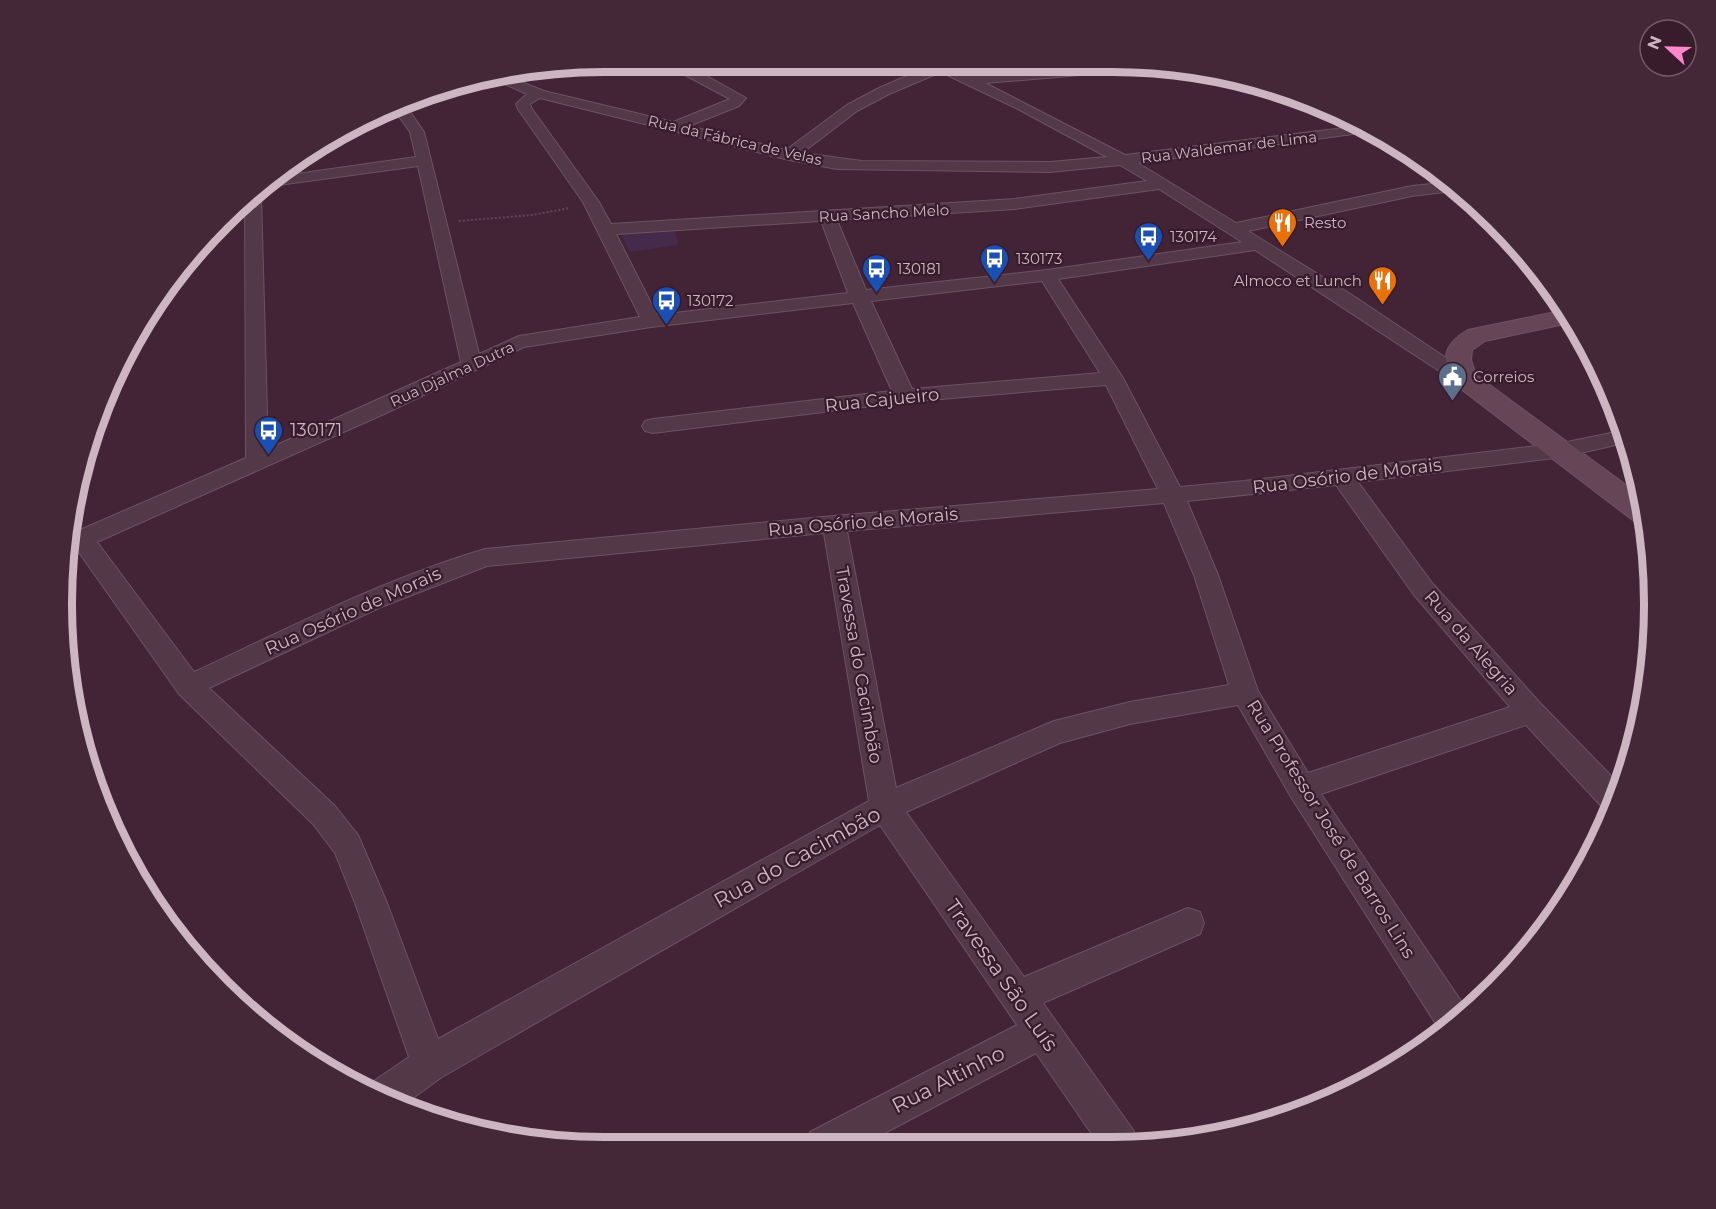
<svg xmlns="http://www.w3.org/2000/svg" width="1716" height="1209" font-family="Montserrat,sans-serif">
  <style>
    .green { fill: #452a4b }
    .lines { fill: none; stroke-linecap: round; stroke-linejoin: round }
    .street-casing { stroke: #6d5362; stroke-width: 2 }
    .secondary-casing { stroke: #6d5362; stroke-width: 2 }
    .path { stroke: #604662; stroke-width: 2; stroke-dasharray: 2 2; stroke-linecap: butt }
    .street { fill: #533847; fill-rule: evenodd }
    .secondary { fill: #664557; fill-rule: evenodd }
    .labels { text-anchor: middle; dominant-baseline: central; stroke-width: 4.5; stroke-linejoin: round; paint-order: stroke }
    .far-street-label { font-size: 15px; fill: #cdb5c2; stroke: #381c2c }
    .far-poi-label { font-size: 15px; fill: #cdb5c2; stroke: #381c2c; text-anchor: start }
    .street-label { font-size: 18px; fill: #cdb5c2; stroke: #381c2c }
    .poi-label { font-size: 18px; fill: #cdb5c2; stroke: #381c2c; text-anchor: start }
    .near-street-label { font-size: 21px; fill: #cdb5c2; stroke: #381c2c }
    .rim { fill: none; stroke: #cdb5c2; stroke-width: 8 }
  </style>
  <rect width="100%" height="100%" fill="#432336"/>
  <polygon class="green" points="675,230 678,245 630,252 620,232"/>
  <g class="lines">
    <defs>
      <path id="street" d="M 672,62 L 682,62 L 746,98 L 739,106 L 689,126 L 786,150 L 847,105 L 879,88 L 930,66 L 925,62 L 941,62 L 971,76 L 1127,63 L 1157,66 L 1151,69 L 985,83 L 1125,155 L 1360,126 L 1375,131 L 1138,163 L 1236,223 L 1412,186 L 1442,183 L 1452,191 L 1412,196 L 1248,231 L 1355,297 L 1473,376 L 1476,380 L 1473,384 L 1459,384 L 1255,250 L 1058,279 L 1123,378 L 1180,487 L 1244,481 L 1562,443 L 1626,430 L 1629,442 L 1562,457 L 1358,482 L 1432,583 L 1541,704 L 1621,786 L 1611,811 L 1604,809 L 1526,725 L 1321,794 L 1469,1013 L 1441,1032 L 1291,797 L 1238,705 L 1130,724 L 1060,743 L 906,812 L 1024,977 L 1188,908 L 1200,912 L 1204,923 L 1200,934 L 1043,1003 L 1133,1130 L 1139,1143 L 1098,1143 L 1036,1053 L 862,1145 L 804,1145 L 810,1132 L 1017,1025 L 880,825 L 442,1077 L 402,1106 L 365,1092 L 368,1085 L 409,1057 L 355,903 L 335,853 L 313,824 L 179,694 L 78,551 L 67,554 L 66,536 L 246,458 L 245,204 L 258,192 L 261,196 L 268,449 L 461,362 L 418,166 L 264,187 L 275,177 L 416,157 L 410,132 L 395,111 L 406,106 L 424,132 L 479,354 L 519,336 L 640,317 L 583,202 L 518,109 L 516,104 L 527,94 L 489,77 L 504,75 L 544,91 L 673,122 L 730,99 L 672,68 L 670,65 ZM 941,72 L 1018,109 L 1107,157 L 1050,162 L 862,161 L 802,153 L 857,111 L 889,94 ZM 540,98 L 789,160 L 837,169 L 1050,172 L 1120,165 L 1147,181 L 1015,199 L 611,224 L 599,202 L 532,109 L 530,104 ZM 1159,189 L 1242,242 L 1047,270 L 866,290 L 837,220 L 1015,209 ZM 821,221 L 848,293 L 657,315 L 616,234 ZM 1042,281 L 1100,373 L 912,389 L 871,301 ZM 853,303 L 892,391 L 653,419 L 645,421 L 642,426 L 645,431 L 653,433 L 905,402 L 1106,385 L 1158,489 L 834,516 L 485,549 C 384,579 289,628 194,672 L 97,542 L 384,414 L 524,347 L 651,327 ZM 1336,485 L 1414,595 L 1510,707 L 1308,773 L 1258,691 L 1218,575 L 1187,501 ZM 1164,503 L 1194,575 L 1229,685 L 1130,702 L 1054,721 L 896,788 L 847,531 ZM 824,533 L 869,801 L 438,1039 L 387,903 L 358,835 L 335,806 L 209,688 L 381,607 L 487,566 Z"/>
      <path id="secondary" d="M 1565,310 L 1574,322 L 1485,341 L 1472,350 L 1471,360 L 1476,375 L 1641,496 L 1648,524 L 1634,521 L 1457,386 C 1440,361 1442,345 1468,330 Z"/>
    </defs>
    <use href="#street" class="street-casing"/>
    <use href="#secondary" class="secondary-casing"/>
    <polyline class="path" points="459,221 532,215 570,208"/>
    <use href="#street" class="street"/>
    <use href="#secondary" class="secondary"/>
  </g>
  <defs>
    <symbol id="restaurant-pin" viewBox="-11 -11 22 30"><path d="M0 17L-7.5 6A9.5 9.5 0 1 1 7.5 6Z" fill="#e8710a" stroke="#381c2c"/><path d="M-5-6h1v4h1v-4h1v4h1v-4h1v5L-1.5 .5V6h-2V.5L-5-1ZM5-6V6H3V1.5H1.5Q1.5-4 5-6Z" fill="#fff"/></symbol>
    <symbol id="bus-pin" viewBox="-11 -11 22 30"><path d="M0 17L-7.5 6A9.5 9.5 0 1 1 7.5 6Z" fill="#1a4fb4" stroke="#381c2c"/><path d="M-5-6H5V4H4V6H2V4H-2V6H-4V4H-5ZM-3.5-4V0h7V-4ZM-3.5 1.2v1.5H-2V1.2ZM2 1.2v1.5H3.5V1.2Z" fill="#fff"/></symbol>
    <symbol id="civic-pin" viewBox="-11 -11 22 30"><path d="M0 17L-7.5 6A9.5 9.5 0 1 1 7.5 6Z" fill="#5c6f8a" stroke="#381c2c"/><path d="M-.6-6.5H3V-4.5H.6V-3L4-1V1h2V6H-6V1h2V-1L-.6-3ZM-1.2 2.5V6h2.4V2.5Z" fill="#fff"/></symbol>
  </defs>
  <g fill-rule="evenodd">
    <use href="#restaurant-pin" x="1266" y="206" width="33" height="45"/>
    <use href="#bus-pin" x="1132" y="220" width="33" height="45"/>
    <use href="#bus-pin" x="978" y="242" width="33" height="45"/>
    <use href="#bus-pin" x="860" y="252" width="33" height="45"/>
    <use href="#restaurant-pin" x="1366" y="264" width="33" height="45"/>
    <use href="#bus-pin" x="650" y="284" width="33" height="45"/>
    <use href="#civic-pin" x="1436" y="360" width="33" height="45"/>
    <use href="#bus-pin" x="252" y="414" width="33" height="45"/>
  </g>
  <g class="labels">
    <g class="far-street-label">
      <text transform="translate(735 140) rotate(13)">Rua da Fábrica de Velas</text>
      <text transform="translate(1229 147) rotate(-7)">Rua Waldemar de Lima</text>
      <text transform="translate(884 213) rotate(-3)">Rua Sancho Melo</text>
      <text transform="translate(452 374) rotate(-25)">Rua Djalma Dutra</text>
    </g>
    <g class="far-poi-label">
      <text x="1304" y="222">Resto</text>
      <text x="1170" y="236">130174</text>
      <text x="1016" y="258">130173</text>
      <text x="897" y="268">130181</text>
      <text x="1362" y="280" text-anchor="end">Almoco et Lunch</text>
      <text x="687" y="300">130172</text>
      <text x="1473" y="376">Correios</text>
    </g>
    <g class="street-label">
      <text transform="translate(882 400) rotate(-6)">Rua Cajueiro</text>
      <text transform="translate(1347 476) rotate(-7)">Rua Osório de Morais</text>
      <text transform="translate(863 522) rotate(-5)">Rua Osório de Morais</text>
      <text transform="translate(353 611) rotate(-24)">Rua Osório de Morais</text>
      <text transform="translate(1471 643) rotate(49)">Rua da Alegria</text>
      <text transform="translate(859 665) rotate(80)">Travessa do Cacimbão</text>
      <text transform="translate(1331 829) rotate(58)">Rua Professor José de Barros Lins</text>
    </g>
    <g class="poi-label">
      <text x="290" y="430">130171</text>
    </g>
    <g class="near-street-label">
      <text transform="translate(797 857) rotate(-29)">Rua do Cacimbão</text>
      <text transform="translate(1002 975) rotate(55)">Travessa São Luís</text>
      <text transform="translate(948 1079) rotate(-27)">Rua Altinho</text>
    </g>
  </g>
  <path d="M0 0H1716V1209H0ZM604 72H1112A532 532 0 0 1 1644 604V605A532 532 0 0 1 1112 1137H604A532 532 0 0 1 72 605V604A532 532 0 0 1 604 72Z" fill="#442838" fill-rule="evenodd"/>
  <path class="rim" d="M604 72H1112A532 532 0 0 1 1644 604V605A532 532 0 0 1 1112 1137H604A532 532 0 0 1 72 605V604A532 532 0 0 1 604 72Z"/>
  <g transform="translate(1668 48) rotate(292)"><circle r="28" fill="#381c2c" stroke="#745968" stroke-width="1.5"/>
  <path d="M0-4.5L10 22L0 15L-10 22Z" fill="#ff87ca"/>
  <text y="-9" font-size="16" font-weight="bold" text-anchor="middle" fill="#cdb5c2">N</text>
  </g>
</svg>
